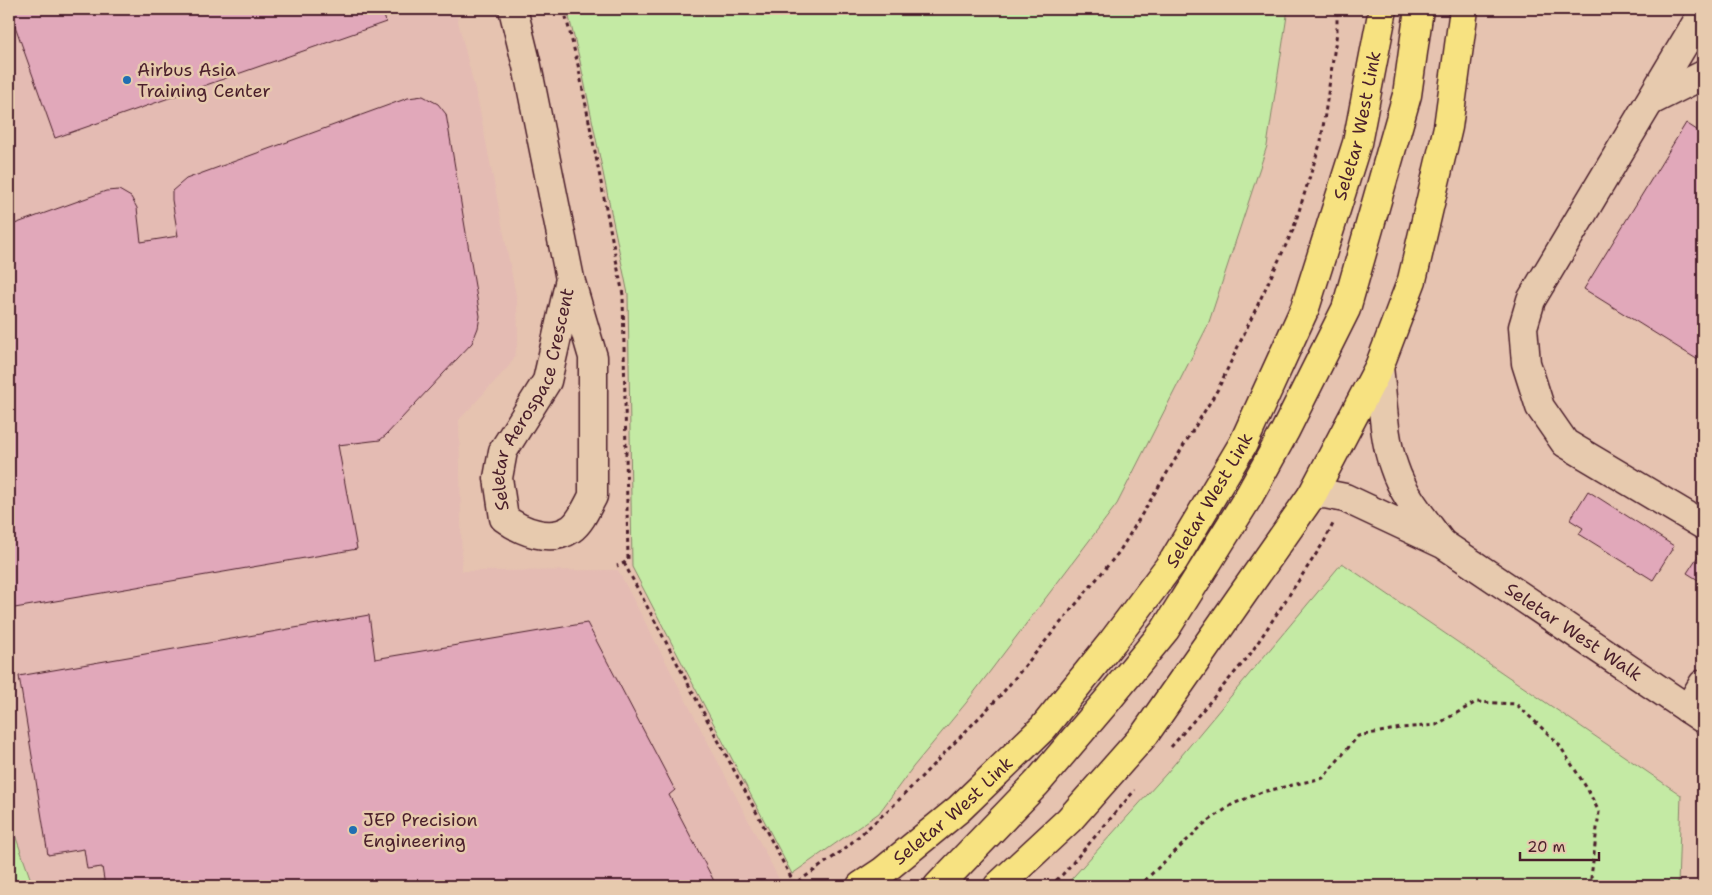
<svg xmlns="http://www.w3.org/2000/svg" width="1712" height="895" font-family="'Shantell Sans',sans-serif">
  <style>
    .built { fill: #e4bbb3 }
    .green { fill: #c4eaa4; stroke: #878468 }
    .building { fill: #e1a8ba; stroke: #4a1f2b }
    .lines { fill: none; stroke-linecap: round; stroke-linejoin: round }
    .minor-casing { stroke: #4a1f2b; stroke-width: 31 }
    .major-casing { stroke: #4a1f2b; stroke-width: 31 }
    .highway-casing { stroke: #4a1f2b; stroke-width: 31 }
    .path { stroke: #4a1f2b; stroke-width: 3; stroke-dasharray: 4 4; stroke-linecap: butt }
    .minor { stroke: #e7caae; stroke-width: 28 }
    .major { stroke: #f7e281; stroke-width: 28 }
    .highway { stroke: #f7e281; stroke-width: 28 }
    .poi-dot { fill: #1f6fb2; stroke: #e7caae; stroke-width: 2 }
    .labels { text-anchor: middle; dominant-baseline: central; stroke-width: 5; stroke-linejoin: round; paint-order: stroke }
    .poi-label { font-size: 18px; fill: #4a1f2b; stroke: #e7caae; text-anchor: start }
    .street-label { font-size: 18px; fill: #4a1f2b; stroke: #e7caae }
  </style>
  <rect width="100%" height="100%" fill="#e6c3b0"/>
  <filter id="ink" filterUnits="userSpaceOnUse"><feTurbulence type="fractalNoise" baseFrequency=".02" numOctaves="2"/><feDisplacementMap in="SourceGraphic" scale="10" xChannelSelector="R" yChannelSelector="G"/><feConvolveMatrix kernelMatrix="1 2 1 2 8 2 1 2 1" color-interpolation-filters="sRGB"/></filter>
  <g filter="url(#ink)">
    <polygon class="built" points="9,9 455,9 479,106 517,301 518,339 515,356 509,366 459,420 462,571 618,570 780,881 771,886 33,886 9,818"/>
    <g class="green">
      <polygon points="567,9 1288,9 1267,146 1208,325 1117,504 966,703 913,767 879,813 792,874 632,567 628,294 580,61"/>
      <polygon points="1342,563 1681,795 1678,886 1065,886 1166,774"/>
      <polygon points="9,818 33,886 9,886"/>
    </g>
    <g class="building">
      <polygon points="9,9 382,9 386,22 55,138"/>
      <polygon points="423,96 438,104 446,114 480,316 478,328 472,343 386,435 380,440 338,445 357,549 9,609 9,226 106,191 119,190 131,197 137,208 141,242 178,236 172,200 172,191 186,179 408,98"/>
      <polygon points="1686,123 1703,134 1703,363 1584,289"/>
      <polygon points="1588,491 1674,546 1653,580 1579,534 1583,528 1570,520"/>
      <polygon points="1702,550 1703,550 1703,583 1687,573"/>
      <polygon points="369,615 375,659 587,623 675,790 669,795 715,883 708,886 105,886 102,867 87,869 84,849 48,855 19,676"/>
    </g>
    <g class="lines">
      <defs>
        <g id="minor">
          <path id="s1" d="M 513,9 L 527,66 L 570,279 L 593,357 L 593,496 C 587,507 581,522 571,529 C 550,543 521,531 504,518 L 498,478 L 503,451 L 547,381 L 570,279"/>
          <polyline points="1703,12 1531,300 1523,327 1526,363 1540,407 1565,443 1703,525"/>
          <polyline points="1651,101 1703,75"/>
          <path d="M 1379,367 C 1383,398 1383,438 1394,467 C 1403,495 1424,519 1441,542"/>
          <path id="s2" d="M 1312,495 L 1325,494 L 1345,498 L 1443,544 L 1703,719"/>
          <polyline points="1688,709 1703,684"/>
        </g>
        <g id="major">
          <path id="s3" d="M 861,886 L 882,872 L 959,809 L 1043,728 L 1113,641 L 1174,560 L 1243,444 L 1305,308 L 1357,143 L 1383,9"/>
          <polyline points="998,886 1069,820 1145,734 1312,495 1379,367 1412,280 1448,127 1464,9"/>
        </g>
        <polyline id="highway" points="938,886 1037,783 1106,702 1165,630 1249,496 1285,431 1346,309 1407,95 1419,9"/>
      </defs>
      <use href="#minor" class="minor-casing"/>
      <use href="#major" class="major-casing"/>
      <use href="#highway" class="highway-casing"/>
      <g class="path">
        <polyline points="564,9 578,65 623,295 628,559 624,563 617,566"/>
        <polyline points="624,563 795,885"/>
        <polyline points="1171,747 1249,656 1324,542 1334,522"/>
        <polyline points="792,886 842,851 894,805 1000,696 1119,552 1218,389 1293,230 1321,141 1337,32 1337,9"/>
        <polyline points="1050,886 1063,874 1135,790"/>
        <polyline points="1139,886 1204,824 1233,804 1262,792 1323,778 1358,736 1401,728 1436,725 1476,702 1516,704 1558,743 1588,790 1599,812 1590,886"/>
      </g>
      <use href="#minor" class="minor"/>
      <use href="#major" class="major"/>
      <use href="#highway" class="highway"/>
    </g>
  </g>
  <g class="poi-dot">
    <circle cx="127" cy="80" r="5"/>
    <circle cx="353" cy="830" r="5"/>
  </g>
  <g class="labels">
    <g class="poi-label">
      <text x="137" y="70">Airbus Asia<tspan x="137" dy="21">Training Center</tspan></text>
      <text x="363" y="820">JEP Precision<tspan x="363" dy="21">Engineering</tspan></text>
    </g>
    <g class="street-label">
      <text stroke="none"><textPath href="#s3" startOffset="929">Seletar West Link</textPath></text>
      <text stroke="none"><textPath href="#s1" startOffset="735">Seletar Aerospace Crescent</textPath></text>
      <text stroke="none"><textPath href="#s3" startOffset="524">Seletar West Link</textPath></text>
      <text stroke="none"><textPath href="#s2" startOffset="299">Seletar West Walk</textPath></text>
      <text stroke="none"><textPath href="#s3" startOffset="119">Seletar West Link</textPath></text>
    </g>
  </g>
  <rect width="1712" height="895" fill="none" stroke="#e7caae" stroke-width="30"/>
  <rect x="15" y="15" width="1682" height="865" fill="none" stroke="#4a1f2b" stroke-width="2" filter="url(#ink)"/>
  <path d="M1520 852v8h79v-8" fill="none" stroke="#4a1f2b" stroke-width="2.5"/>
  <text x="1527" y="852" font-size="15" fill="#4a1f2b" stroke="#e7caae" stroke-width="4" paint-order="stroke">20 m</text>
</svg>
